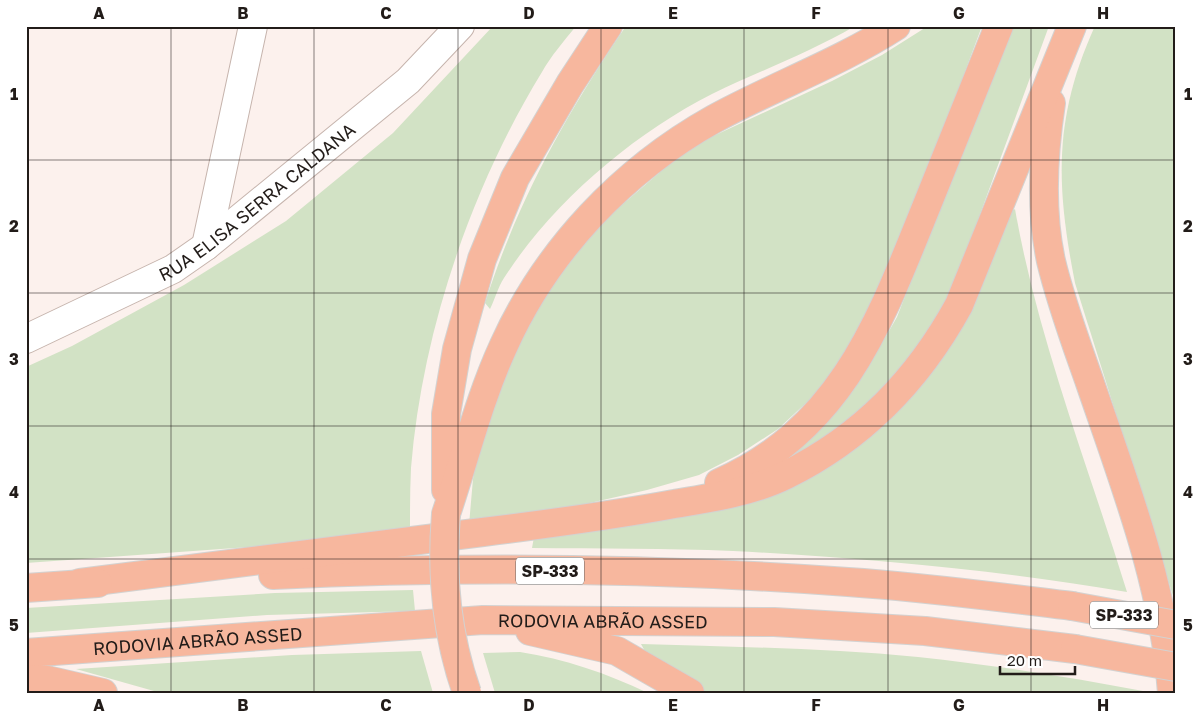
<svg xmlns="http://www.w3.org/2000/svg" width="1202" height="719" font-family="'Golos Text',sans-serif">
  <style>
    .green { fill: #d2e2c5 }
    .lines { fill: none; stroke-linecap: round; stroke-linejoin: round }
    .minor-casing { stroke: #c6b4ad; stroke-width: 30 }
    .highway-casing { stroke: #d3d2d1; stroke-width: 30 }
    .minor { stroke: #fff; stroke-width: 28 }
    .highway { stroke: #f7b79e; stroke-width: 28 }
    .highway-bridge-casing { stroke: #d3d2d1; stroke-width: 30; stroke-linecap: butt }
    .highway-bridge { stroke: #f7b79e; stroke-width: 28 }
    .grid { fill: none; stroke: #221c19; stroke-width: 1; stroke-opacity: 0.55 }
    .labels { text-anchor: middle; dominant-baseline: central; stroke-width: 5; stroke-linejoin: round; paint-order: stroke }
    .shield { fill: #fff; stroke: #64605e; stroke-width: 1 }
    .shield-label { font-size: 16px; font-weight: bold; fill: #221c19 }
    .street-label { font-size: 18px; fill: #221c19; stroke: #fff }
    .neatline { fill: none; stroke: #221c19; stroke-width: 2 }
    .grid-label { font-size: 16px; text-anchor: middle; font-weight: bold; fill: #221c19 }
  </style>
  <rect width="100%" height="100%" fill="#fcf1ed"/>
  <g class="green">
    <path d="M 493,26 L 576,26 C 564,41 551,56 542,72 C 471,188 422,332 411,468 C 410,488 410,508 410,528 L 303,543 L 26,563 L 26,367 L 72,346 L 184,285 L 286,221 L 393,133 Z"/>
    <path d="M 626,26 L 855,26 C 809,53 759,71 712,94 C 633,134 552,203 504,278 C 498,287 495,299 490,309 L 485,303 C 518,200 566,114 626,26 Z"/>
    <polygon points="928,26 982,26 879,302 837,371 807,402 778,429 738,455 699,475 647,490 572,507 469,525 473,479 481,437 497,384 542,295 595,228 673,161 709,138 832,81 882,55"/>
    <path d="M 1011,26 L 1049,26 L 957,277 L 939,317 L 922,344 L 873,403 L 814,444 L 793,455 L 787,448 C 834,407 867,372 897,317 Z"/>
    <path d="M 1095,26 L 1176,26 L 1176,600 L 1174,599 L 1075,283 C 1056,186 1053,118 1095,26 Z"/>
    <path d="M 1015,209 C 1038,340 1088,465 1127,592 C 997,570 865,558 733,551 C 666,548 599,549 532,548 L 534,537 L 826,467 C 886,428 935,380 968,316 C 985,284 995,247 1009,213 Z"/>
    <polygon points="413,590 415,611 267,615 26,633 26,608 275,593"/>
    <path d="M 641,644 C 733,647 826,648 918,657 C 993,665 1068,677 1143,691 L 1143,693 L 705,693 L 670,666 L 647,655 Z"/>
    <polygon points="421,651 433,693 161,693 76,669 292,655"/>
    <path d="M 520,652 C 565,659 606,673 648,693 L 495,693 L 483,653 Z"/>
  </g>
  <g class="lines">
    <defs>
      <g id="minor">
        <polyline points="206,246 253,26"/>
        <path id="s1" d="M 26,339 L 173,269 L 206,246 L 408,81 L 460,26"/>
      </g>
      <g id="highway">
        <path d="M 1051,103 C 1043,155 1040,210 1051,261 C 1061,303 1076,343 1090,383 C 1125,485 1164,585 1172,693"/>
        <path d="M 719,483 C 842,429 880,321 927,205 C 951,145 975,86 999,26"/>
        <polyline points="446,490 446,414 457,349 482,259 515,178 570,84 608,26"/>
        <path d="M 446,514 C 465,458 479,399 504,345 C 547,250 623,170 714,119 C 774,86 839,63 896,26"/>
        <path d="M 273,575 C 464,566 657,568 848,582 C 923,587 998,597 1072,606"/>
        <path d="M 80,583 C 214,566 348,548 483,532 C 547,524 610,516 674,504 C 711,498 752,492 786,475 C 863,437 918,380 959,305 L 1072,26"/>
        <polyline points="26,588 98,583"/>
        <polyline points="530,631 617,651 690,693"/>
        <path id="s2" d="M 26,653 L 483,620 L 774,622 L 925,631 L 1075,649"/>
        <polyline points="26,679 47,680 103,693"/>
      </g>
    </defs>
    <use href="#minor" class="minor-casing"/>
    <use href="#highway" class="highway-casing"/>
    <use href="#minor" class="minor"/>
    <use href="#highway" class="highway"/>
    <defs>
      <g id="highway-bridge">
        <path d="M 446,514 C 441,573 447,636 467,693"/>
        <polyline points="1072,606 1176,625"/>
        <polyline points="1075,649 1176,667"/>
      </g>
    </defs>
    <use href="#highway-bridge" class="highway-bridge-casing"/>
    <use href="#highway-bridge" class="highway-bridge"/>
  </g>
  <path class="grid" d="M 171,26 L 171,693M 314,26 L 314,693M 458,26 L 458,693M 601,26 L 601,693M 744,26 L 744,693M 888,26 L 888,693M 1031,26 L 1031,693M 26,160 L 1176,160M 26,293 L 1176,293M 26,426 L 1176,426M 26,559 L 1176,559"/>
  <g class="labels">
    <g class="shield">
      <rect x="516" y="557.5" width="68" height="27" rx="4"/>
      <rect x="1090" y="601.5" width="68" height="27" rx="4"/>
    </g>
    <g class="shield-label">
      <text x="550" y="571">SP-333</text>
      <text x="1124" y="615">SP-333</text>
    </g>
    <g class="street-label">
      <text stroke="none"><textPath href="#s1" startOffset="270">RUA ELISA SERRA CALDANA</textPath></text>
      <text stroke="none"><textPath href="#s2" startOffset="578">RODOVIA ABRÃO ASSED</textPath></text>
      <text stroke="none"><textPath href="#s2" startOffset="172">RODOVIA ABRÃO ASSED</textPath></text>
    </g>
  </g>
  <rect width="1202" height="719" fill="none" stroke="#ffffff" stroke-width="55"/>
  <path d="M1000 666v8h75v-8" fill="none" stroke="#221c19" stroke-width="2.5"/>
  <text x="1007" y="666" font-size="15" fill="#221c19" stroke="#ffffff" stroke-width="4" paint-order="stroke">20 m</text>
  <rect x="28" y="28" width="1146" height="664" class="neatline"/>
  <g class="grid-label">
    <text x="99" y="19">A</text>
    <text x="243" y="19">B</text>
    <text x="386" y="19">C</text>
    <text x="529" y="19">D</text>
    <text x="673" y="19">E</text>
    <text x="816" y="19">F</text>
    <text x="959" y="19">G</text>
    <text x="1103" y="19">H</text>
    <text x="14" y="100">1</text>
    <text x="1188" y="100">1</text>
    <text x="14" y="232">2</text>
    <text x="1188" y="232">2</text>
    <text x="14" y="365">3</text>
    <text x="1188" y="365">3</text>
    <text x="14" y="498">4</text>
    <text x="1188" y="498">4</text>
    <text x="14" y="631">5</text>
    <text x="1188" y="631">5</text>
    <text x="99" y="711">A</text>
    <text x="243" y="711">B</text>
    <text x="386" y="711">C</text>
    <text x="529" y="711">D</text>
    <text x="673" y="711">E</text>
    <text x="816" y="711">F</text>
    <text x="959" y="711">G</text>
    <text x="1103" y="711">H</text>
  </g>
</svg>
